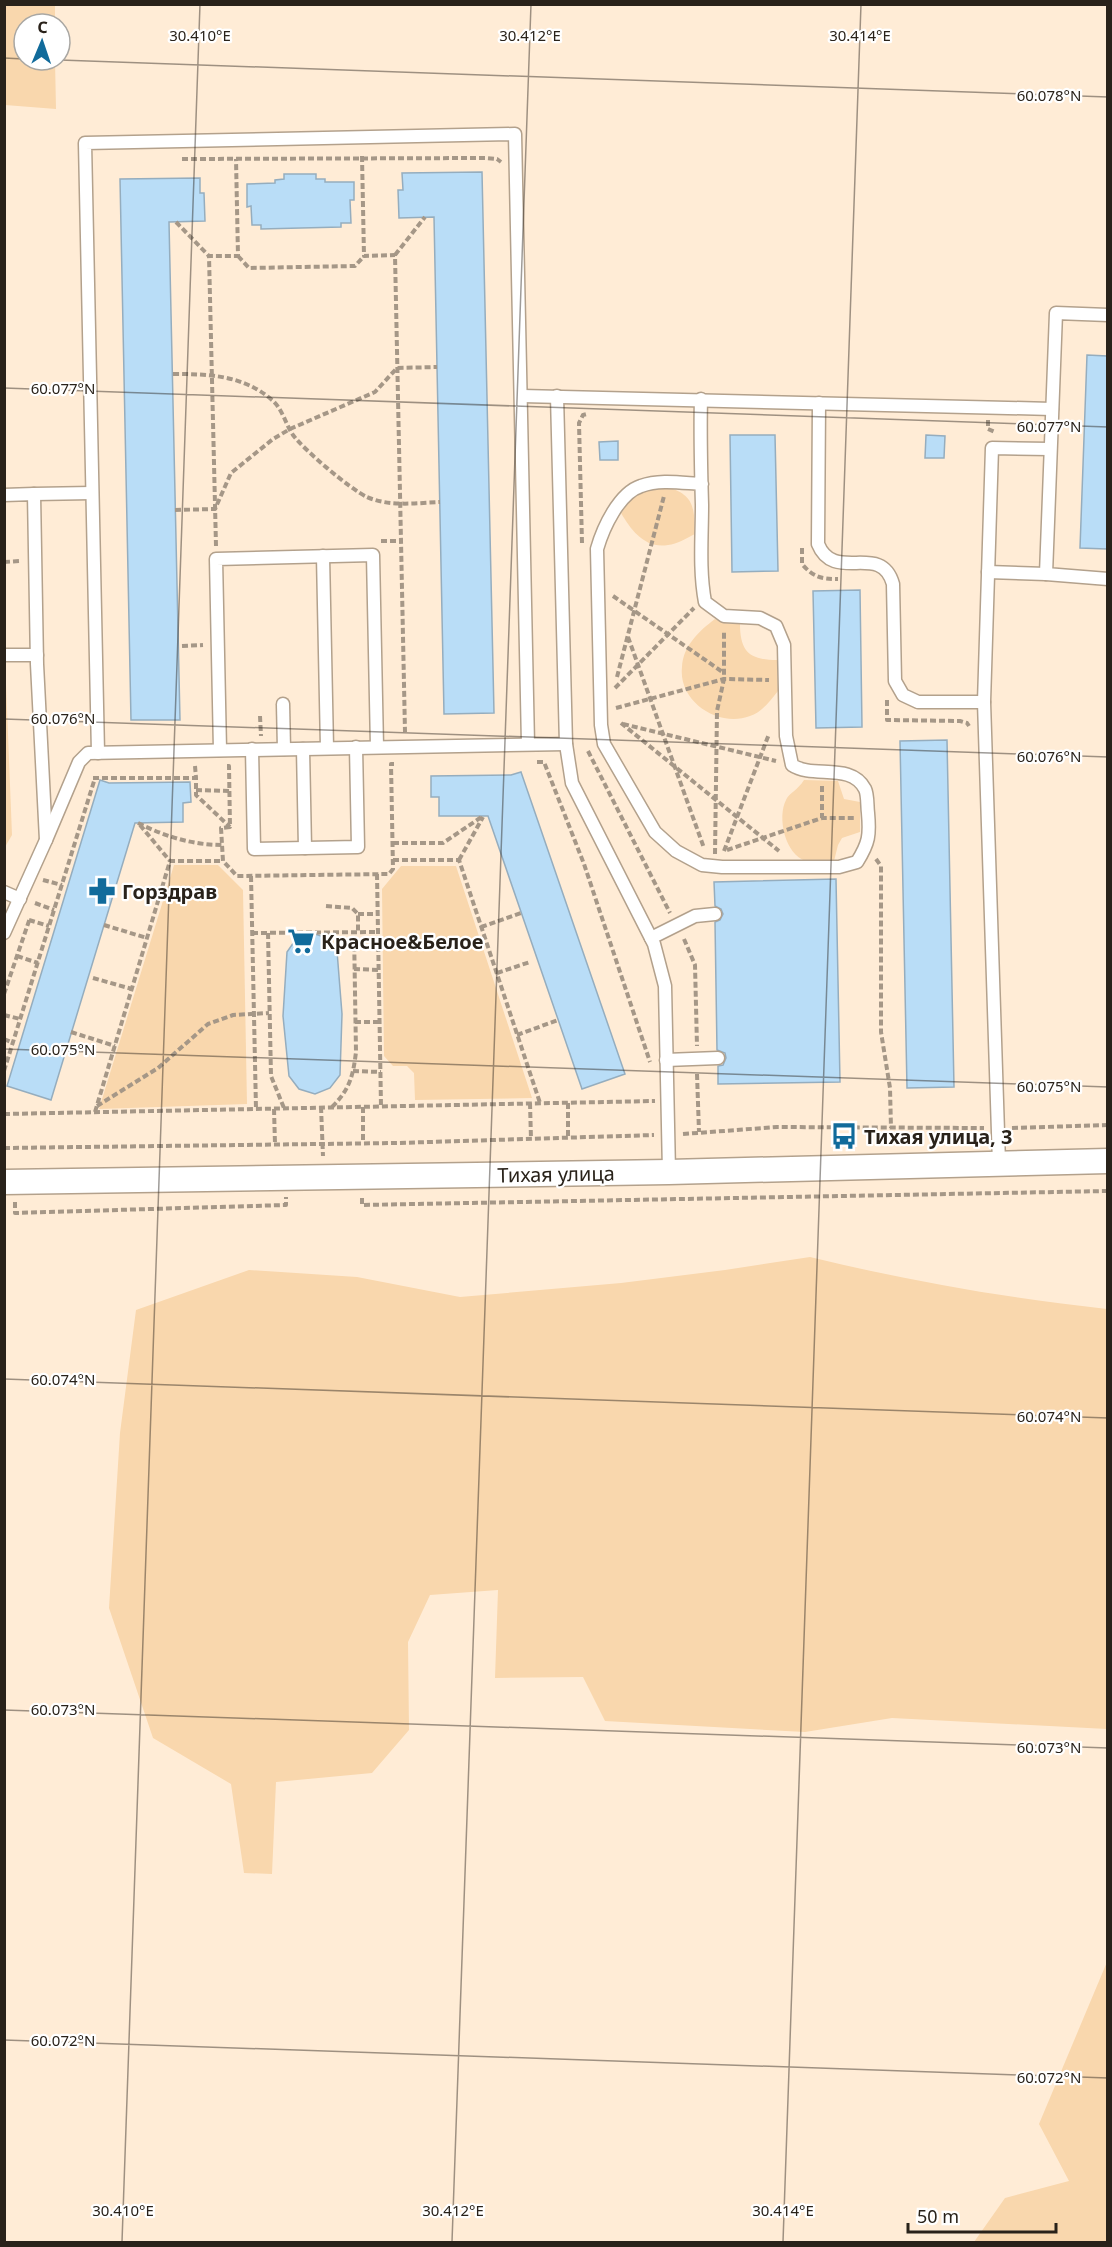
<svg xmlns="http://www.w3.org/2000/svg" width="1112" height="2247" font-family="'Noto Sans',sans-serif">
  <style>
    .green { fill: #f9d7ad }
    .building { fill: #b9ddf7; stroke: #95adbe; stroke-width: 1.5 }
    .lines { fill: none; stroke-linecap: round; stroke-linejoin: round }
    .service-casing { stroke: #b3a18c; stroke-width: 15 }
    .minor-casing { stroke: #b3a18c; stroke-width: 27 }
    .path { stroke: #a59787; stroke-width: 4; stroke-dasharray: 6 3; stroke-linecap: butt }
    .service { stroke: #fff; stroke-width: 12 }
    .minor { stroke: #fff; stroke-width: 24 }
    .ticks { fill: none; stroke: #29221a; stroke-width: 1.5; stroke-opacity: 0.45 }
    .labels { text-anchor: middle; dominant-baseline: central; stroke-width: 4.5; stroke-linejoin: round; paint-order: stroke }
    .poi-label { font-size: 20px; font-weight: bold; fill: #29221a; stroke: #fff; text-anchor: start }
    .street-label { font-size: 20px; fill: #29221a; stroke: #fff }
    .ticks-label { font-size: 15px; text-anchor: middle; fill: #29221a; stroke: #fff; stroke-width: 4.5; stroke-linejoin: round; paint-order: stroke }
  </style>
  <rect width="100%" height="100%" fill="#ffecd6"/>
  <g class="green">
    <polygon points="4,5 55,5 55,24 24,24 24,60 55,60 56,109 5,105"/>
    <path d="M 667,487 C 695,495 694,508 695,534 C 687,538 677,544 668,545 C 645,549 631,530 621,513 C 638,491 639,489 667,487 Z"/>
    <path d="M 715,619 L 724,623 L 740,624 C 740,652 750,660 777,660 L 778,691 C 770,701 762,712 750,716 C 719,728 678,702 682,667 C 683,646 699,631 715,619 Z"/>
    <polygon points="4,684 6,684 12,835 5,847"/>
    <path d="M 804,780 L 838,781 L 844,799 L 860,802 L 860,832 L 842,838 L 838,845 L 834,861 C 826,861 813,864 806,861 C 785,855 777,817 786,800 C 789,793 798,790 804,780 Z"/>
    <polygon points="174,865 218,865 243,890 247,1104 99,1109"/>
    <polygon points="401,866 456,866 532,1098 415,1100 414,1073 407,1066 393,1066 384,1056 382,889"/>
    <path d="M 810,1257 C 908,1281 1007,1298 1107,1309 L 1107,1729 L 892,1718 L 805,1732 L 605,1721 L 583,1677 L 495,1678 L 498,1590 L 430,1595 L 408,1642 L 409,1730 L 372,1773 L 276,1782 L 272,1874 L 244,1873 L 231,1784 L 153,1738 L 109,1608 L 120,1433 L 136,1310 L 249,1270 L 357,1277 L 460,1297 L 621,1283 L 725,1270 Z"/>
    <polygon points="1107,1962 1107,2242 974,2242 1005,2198 1069,2181 1039,2124"/>
  </g>
  <g class="building">
    <polygon points="482,172 494,713 444,714 434,217 399,218 398,190 403,190 402,173"/>
    <polygon points="284,174 316,174 316,179 325,179 325,182 354,182 354,200 350,200 351,223 341,223 341,227 261,229 261,225 252,225 251,206 247,207 247,184 275,183 275,180 284,179"/>
    <polygon points="200,178 200,193 204,193 205,221 169,222 180,720 131,720 120,179"/>
    <polygon points="1087,355 1107,356 1107,549 1080,548"/>
    <polygon points="730,435 775,435 778,571 732,572"/>
    <polygon points="926,435 945,436 944,458 925,458"/>
    <polygon points="618,441 618,460 600,460 599,442"/>
    <polygon points="860,590 862,727 816,728 813,591"/>
    <polygon points="947,740 954,1087 907,1088 900,741"/>
    <polygon points="521,772 625,1074 582,1089 488,816 439,816 439,797 431,797 431,776 511,775"/>
    <polygon points="100,780 109,783 190,782 191,802 183,803 183,822 135,823 51,1100 7,1086"/>
    <polygon points="836,879 840,1082 718,1084 718,1066 723,1065 726,1058 725,1053 717,1050 715,922 720,920 723,914 721,909 715,906 714,882"/>
    <polygon points="312,933 327,938 337,951 342,1014 340,1075 330,1088 315,1094 299,1089 289,1076 283,1016 287,952 296,939"/>
  </g>
  <g class="lines">
    <defs>
      <g id="service">
        <polyline points="1108,315 1056,313 1046,574 1108,579"/>
        <polyline points="522,396 1052,409"/>
        <polyline points="557,396 566,744 572,783 654,944 665,986 669,1172"/>
        <path d="M 701,399 C 700,434 701,470 702,505 C 702,537 699,570 705,602 L 724,616 L 760,618 L 776,626 L 784,645 L 786,736 L 792,765 C 813,779 851,762 865,789 C 868,795 867,806 868,813 C 870,835 869,843 857,862 L 839,867 L 722,867 L 702,865 L 676,851 L 655,832 L 604,744 L 601,725 L 597,549 C 603,528 619,493 641,486 C 660,479 682,483 702,484"/>
        <path d="M 819,403 L 818,544 C 834,584 881,541 893,584 L 895,681 L 903,695 L 918,702 L 984,702"/>
        <polyline points="34,494 92,493"/>
        <polyline points="4,495 34,494 37,664 46,840 4,933"/>
        <polyline points="323,556 327,748"/>
        <polyline points="988,572 1046,574"/>
        <polyline points="4,655 37,655"/>
        <polyline points="283,704 284,749"/>
        <polyline points="252,749 254,849 358,847 356,747"/>
        <polyline points="303,749 305,848"/>
        <polyline points="220,750 216,559 373,555 377,747"/>
        <polyline points="98,753 85,143 515,134 528,744"/>
        <polyline points="46,840 79,762 88,753 566,744"/>
        <polyline points="4,892 20,899"/>
        <polyline points="651,938 695,916 715,914"/>
        <polyline points="666,1060 718,1058"/>
        <polyline points="999,1163 984,702 992,448 1050,449"/>
      </g>
      <polyline id="minor" points="4,1182 669,1172 1108,1161"/>
    </defs>
    <use href="#service" class="service-casing"/>
    <use href="#minor" class="minor-casing"/>
    <g class="path">
      <polyline points="362,156 364,256 395,255 405,732"/>
      <polyline points="182,159 486,158 497,159 501,162"/>
      <polyline points="176,222 209,256"/>
      <polyline points="395,255 425,217"/>
      <polyline points="238,256 249,268 355,266 364,256"/>
      <path d="M 173,374 C 209,374 243,375 272,400 C 282,408 286,425 293,435 C 304,450 350,489 367,497 C 389,507 417,503 440,502"/>
      <polyline points="988,420 988,429 995,432"/>
      <polyline points="175,510 215,509 231,473 273,439 290,429 375,392 397,368 437,367"/>
      <polyline points="381,541 400,541"/>
      <polyline points="582,543 579,423 583,415 587,414"/>
      <polyline points="216,546 209,256 238,256 236,159"/>
      <path d="M 802,548 L 802,564 C 813,577 821,579 838,579"/>
      <polyline points="4,562 20,561"/>
      <polyline points="613,596 724,673"/>
      <polyline points="628,637 704,848"/>
      <polyline points="182,646 203,645"/>
      <polyline points="617,677 664,496"/>
      <polyline points="615,688 694,608"/>
      <polyline points="887,700 887,720 960,721 967,723 969,726"/>
      <polyline points="616,708 724,679 769,680"/>
      <polyline points="260,716 261,736"/>
      <polyline points="621,723 779,851"/>
      <polyline points="623,724 776,761"/>
      <polyline points="588,751 670,913"/>
      <polyline points="537,762 544,762 584,864 650,1062"/>
      <polyline points="195,766 196,778"/>
      <polyline points="227,766 229,766 230,827 221,828 223,861 237,876 389,874 393,869 391,764 394,764"/>
      <polyline points="93,778 196,778 196,795 230,827"/>
      <polyline points="822,786 822,818"/>
      <polyline points="196,790 230,791"/>
      <path d="M 138,823 C 164,836 192,845 222,845"/>
      <polyline points="140,825 170,861"/>
      <polyline points="393,843 443,843 483,816"/>
      <polyline points="727,850 822,818 855,818"/>
      <polyline points="724,851 769,734"/>
      <polyline points="715,854 717,711 724,679 724,631"/>
      <polyline points="876,859 881,866 881,1032 890,1088 891,1128"/>
      <polyline points="393,860 459,860 540,1103"/>
      <polyline points="459,860 483,817"/>
      <polyline points="377,874 381,1106"/>
      <polyline points="251,876 256,1109"/>
      <polyline points="43,880 62,885"/>
      <polyline points="35,903 54,910"/>
      <polyline points="326,906 352,908 358,914 358,931"/>
      <polyline points="358,914 378,914"/>
      <polyline points="29,920 49,926"/>
      <polyline points="104,925 147,938"/>
      <polyline points="481,927 521,913"/>
      <polyline points="252,933 378,932"/>
      <polyline points="268,933 271,1076 284,1108"/>
      <polyline points="684,939 695,965 697,1046"/>
      <polyline points="17,956 38,963"/>
      <polyline points="354,969 379,970"/>
      <polyline points="497,973 530,962"/>
      <polyline points="93,978 132,989"/>
      <polyline points="4,994 30,918"/>
      <polyline points="4,1015 20,1019"/>
      <polyline points="355,1022 380,1022"/>
      <polyline points="71,1032 115,1046"/>
      <polyline points="517,1035 558,1020"/>
      <polyline points="4,1039 13,1043"/>
      <polyline points="4,1071 95,778"/>
      <polyline points="353,1071 381,1072"/>
      <polyline points="697,1074 699,1132"/>
      <polyline points="530,1103 531,1139"/>
      <polyline points="568,1103 568,1137"/>
      <polyline points="97,1106 158,1068 208,1024 233,1015 269,1013"/>
      <polyline points="321,1107 323,1156"/>
      <path d="M 332,1107 C 350,1089 353,1076 356,1052 L 354,931"/>
      <polyline points="363,1107 363,1143"/>
      <polyline points="274,1109 275,1144"/>
      <polyline points="95,1112 170,861 223,861"/>
      <polyline points="4,1114 655,1101"/>
      <polyline points="1012,1128 1108,1125"/>
      <polyline points="683,1134 777,1127 984,1128"/>
      <polyline points="4,1148 397,1143 654,1135"/>
      <polyline points="362,1198 362,1205 1108,1191"/>
      <polyline points="15,1202 15,1213 286,1205 286,1197"/>
    </g>
    <use href="#service" class="service"/>
    <use href="#minor" class="minor"/>
  </g>
  <path class="ticks" d="M 4,58 L 24,59M 60,60 L 1108,97M 4,388 L 1108,427M 4,719 L 1108,757M 4,1049 L 1108,1087M 4,1379 L 1108,1418M 4,1710 L 1108,1748M 4,2040 L 1108,2078M 122,2242 L 200,4M 452,2242 L 531,4M 783,2242 L 861,4"/>
  <defs>
    <symbol id="pharmacy-bare" viewBox="-9 -9 18 18"><path d="M-2-6h4v4h4v4h-4v4h-4v-4h-4v-4h4Z" fill="#116b9b" stroke="#fff" stroke-width="2.5" paint-order="stroke"/></symbol>
    <symbol id="supermarket-bare" viewBox="-9 -9 18 18"><path d="M-6-5.5h2.5l.6 2H6L4.5 2H-2.5L-4.4-4H-6ZM-1.5 3.2a1.3 1.3 0 1 0 .1 0ZM3 3.2a1.3 1.3 0 1 0 .1 0Z" fill="#116b9b" stroke="#fff" stroke-width="2.5" paint-order="stroke"/></symbol>
    <symbol id="bus-bare" viewBox="-9 -9 18 18"><path d="M-5-6H5V4H4V6H2V4H-2V6H-4V4H-5ZM-3.5-4V0h7V-4ZM-3.5 1.2v1.5H-2V1.2ZM2 1.2v1.5H3.5V1.2Z" fill="#116b9b" stroke="#fff" stroke-width="2.5" paint-order="stroke"/></symbol>
  </defs>
  <g fill-rule="evenodd">
    <use href="#pharmacy-bare" x="83" y="872" width="38" height="38"/>
    <use href="#supermarket-bare" x="282" y="922" width="38" height="38"/>
    <use href="#bus-bare" x="825" y="1117" width="38" height="38"/>
  </g>
  <g class="labels">
    <g class="poi-label">
      <text x="122" y="891">Горздрав</text>
      <text x="321" y="941">Красное&amp;Белое</text>
      <text x="864" y="1136">Тихая улица, 3</text>
    </g>
    <g class="street-label">
      <text transform="translate(556 1174) rotate(-1)">Тихая улица</text>
    </g>
  </g>
  <g class="ticks-label">
    <text x="200" y="41">30.410°E</text>
    <text x="530" y="41">30.412°E</text>
    <text x="860" y="41">30.414°E</text>
    <text x="1049" y="101">60.078°N</text>
    <text x="63" y="394">60.077°N</text>
    <text x="1049" y="432">60.077°N</text>
    <text x="63" y="724">60.076°N</text>
    <text x="1049" y="762">60.076°N</text>
    <text x="63" y="1055">60.075°N</text>
    <text x="1049" y="1092">60.075°N</text>
    <text x="63" y="1385">60.074°N</text>
    <text x="1049" y="1422">60.074°N</text>
    <text x="63" y="1715">60.073°N</text>
    <text x="1049" y="1753">60.073°N</text>
    <text x="63" y="2046">60.072°N</text>
    <text x="1049" y="2083">60.072°N</text>
    <text x="123" y="2216">30.410°E</text>
    <text x="453" y="2216">30.412°E</text>
    <text x="783" y="2216">30.414°E</text>
  </g>
  <rect width="1112" height="2247" fill="none" stroke="#29221a" stroke-width="12"/>
  <g transform="translate(42 42) rotate(2)"><circle r="28" fill="#ffffff" stroke="#a9a7a3" stroke-width="1.5"/>
  <path d="M0-4.5L10 22L0 15L-10 22Z" fill="#116b9b"/>
  <text y="-9" font-size="16" font-weight="bold" text-anchor="middle" fill="#29221a">С</text>
  </g>
  <path d="M908 2223v9h148v-9" fill="none" stroke="#29221a" stroke-width="3"/>
  <text x="917" y="2223" font-size="18" fill="#29221a" stroke="#ffffff" stroke-width="4.5" paint-order="stroke">50 m</text>
</svg>
